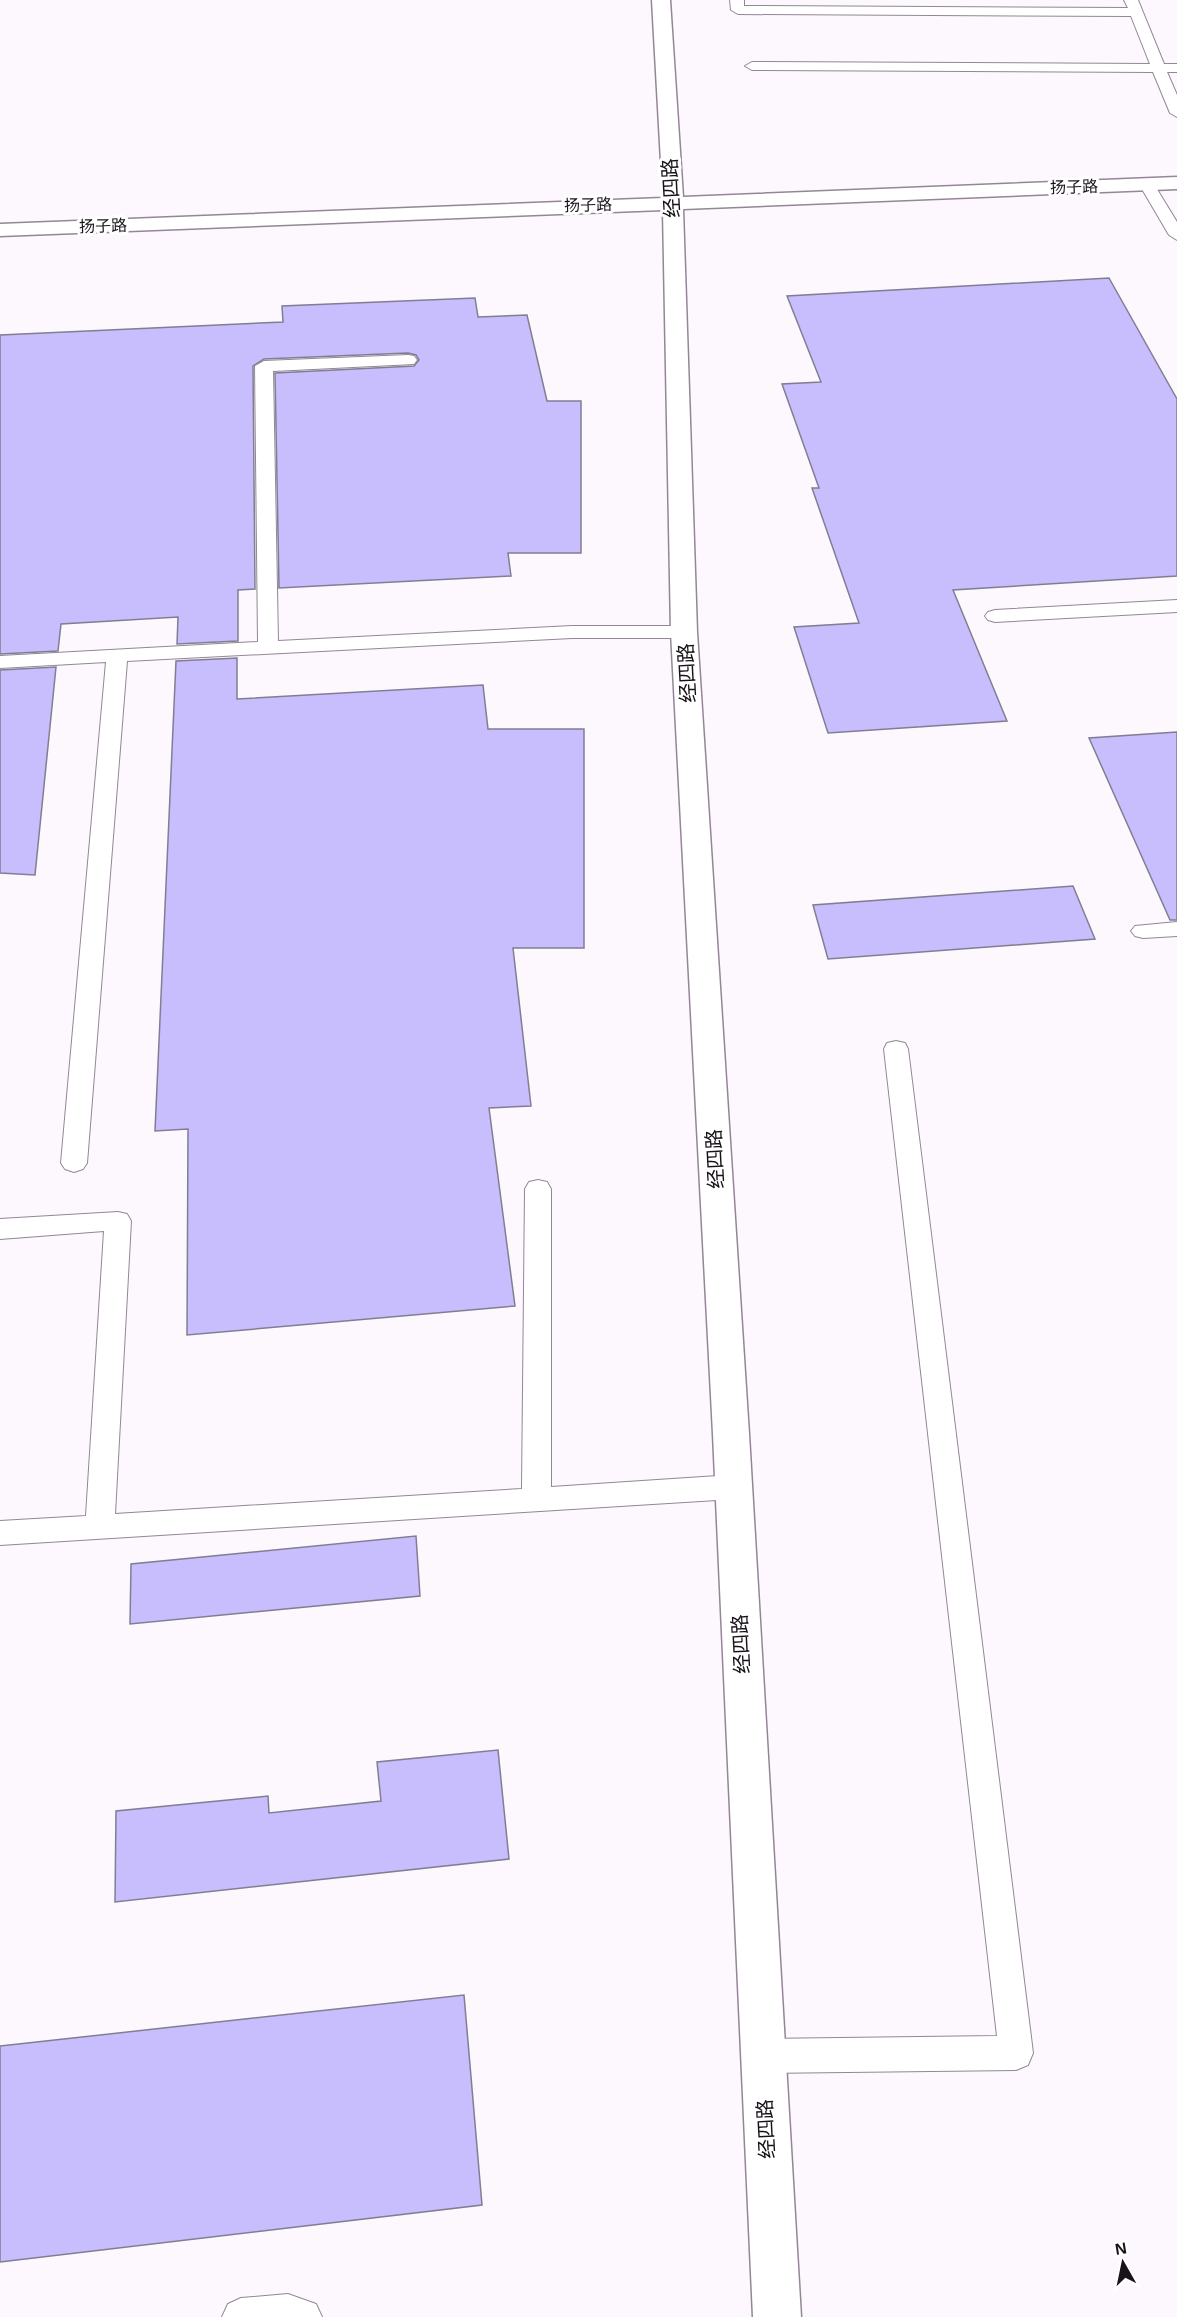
<svg xmlns="http://www.w3.org/2000/svg" width="1177" height="2317" font-family="Arial,'Noto Sans SC',sans-serif">
  <style>
    .building { fill: #c8bdfd; stroke: #817e92; stroke-width: 1.5 }
    .lines { fill: none; stroke-linecap: round; stroke-linejoin: round }
    .lane-casing { stroke: #948696; stroke-width: 2 }
    .secondary-casing { stroke: #948696; stroke-width: 3 }
    .lane { fill: #fff; fill-rule: evenodd }
    .secondary { fill: #fff; fill-rule: evenodd }
    .labels { text-anchor: middle; dominant-baseline: central; stroke-width: 6; stroke-linejoin: round; paint-order: stroke }
    .far-street-label { font-size: 16px; fill: #181319; stroke: #fff }
    .street-label { font-size: 20px; fill: #181319; stroke: #fff }
  </style>
  <rect width="100%" height="100%" fill="#fdf7fe"/>
  <g class="building">
    <polygon points="1109,278 1177,399 1177,576 953,590 1007,721 828,733 794,627 859,623 812,488 819,488 782,384 821,382 787,296"/>
    <polygon points="475,298 478,317 527,315 547,401 581,401 581,553 508,553 511,576 279,588 275,373 414,366 419,360 416,355 408,353 264,359 253,366 255,589 238,590 238,641 177,644 178,617 61,624 58,651 0,654 0,335 283,322 282,306"/>
    <polygon points="237,658 237,699 483,685 488,729 584,729 584,948 513,948 531,1106 489,1108 515,1306 187,1335 188,1129 155,1131 176,661"/>
    <polygon points="56,667 35,875 0,873 0,670"/>
    <polygon points="1177,732 1177,920 1170,920 1089,738"/>
    <polygon points="1073,886 1095,939 828,959 813,905"/>
    <polygon points="416,1536 420,1596 130,1624 131,1564"/>
    <polygon points="498,1750 509,1859 115,1902 116,1811 268,1796 269,1813 381,1801 377,1762"/>
    <polygon points="464,1995 482,2205 0,2262 0,2046"/>
  </g>
  <g class="lines">
    <defs>
      <g id="lane">
        <polygon points="730,0 744,0 744,6 1128,8 1124,0 1138,0 1164,64 1177,64 1177,72 1167,72 1177,95 1177,117 1170,113 1153,72 752,70 745,66 752,62 1150,64 1131,16 738,14 731,10"/>
        <polygon points="1147,179 1152,181 1177,222 1177,240 1169,235 1139,184"/>
        <polygon points="408,355 414,356 417,360 414,364 273,371 278,641 572,626 684,626 691,628 694,632 691,636 684,638 572,638 127,661 87,1163 83,1169 74,1172 65,1169 61,1163 106,662 0,668 0,656 258,642 255,366 264,361"/>
        <polygon points="1177,600 1177,612 995,622 988,620 985,616 988,612 995,610"/>
        <polygon points="1177,922 1177,936 1143,938 1135,936 1131,931 1135,926"/>
        <polygon points="896,1041 905,1043 908,1049 1033,2053 1028,2065 1016,2070 762,2073 750,2068 745,2056 750,2044 762,2039 997,2036 884,1049 887,1043"/>
        <polygon points="538,1180 547,1182 551,1189 551,1487 733,1475 743,1479 747,1487 743,1495 733,1499 0,1545 0,1521 86,1516 104,1231 0,1239 0,1219 118,1212 127,1214 131,1221 115,1514 522,1489 525,1189 529,1182"/>
        <polygon points="288,2294 316,2304 322,2317 222,2317 228,2304 241,2298"/>
      </g>
      <polygon id="secondary" points="652,0 670,0 683,197 1177,177 1177,189 683,209 697,632 749,1434 801,2317 753,2317 713,1434 671,632 663,210 0,236 0,224 663,198"/>
    </defs>
    <use href="#lane" class="lane-casing"/>
    <use href="#secondary" class="secondary-casing"/>
    <use href="#lane" class="lane"/>
    <use href="#secondary" class="secondary"/>
  </g>
  <g class="labels">
    <g class="far-street-label">
      <text transform="translate(1074 187) rotate(-2)">扬子路</text>
      <text transform="translate(588 205) rotate(-2)">扬子路</text>
      <text transform="translate(103 226) rotate(-2)">扬子路</text>
    </g>
    <g class="street-label">
      <text transform="translate(671 188) rotate(-93)">经四路</text>
      <text transform="translate(687 673) rotate(-93)">经四路</text>
      <text transform="translate(715 1159) rotate(-93)">经四路</text>
      <text transform="translate(741 1644) rotate(-93)">经四路</text>
      <text transform="translate(766 2129) rotate(-93)">经四路</text>
    </g>
  </g>
  <g transform="translate(1123 2263) rotate(351)" stroke="#ffffff" stroke-width="4.5" paint-order="stroke">
  <path d="M0-4.5L10 22L0 15L-10 22Z" fill="#181319"/>
  <text y="-9" font-size="16" font-weight="bold" text-anchor="middle" fill="#181319">N</text>
  </g>
</svg>
